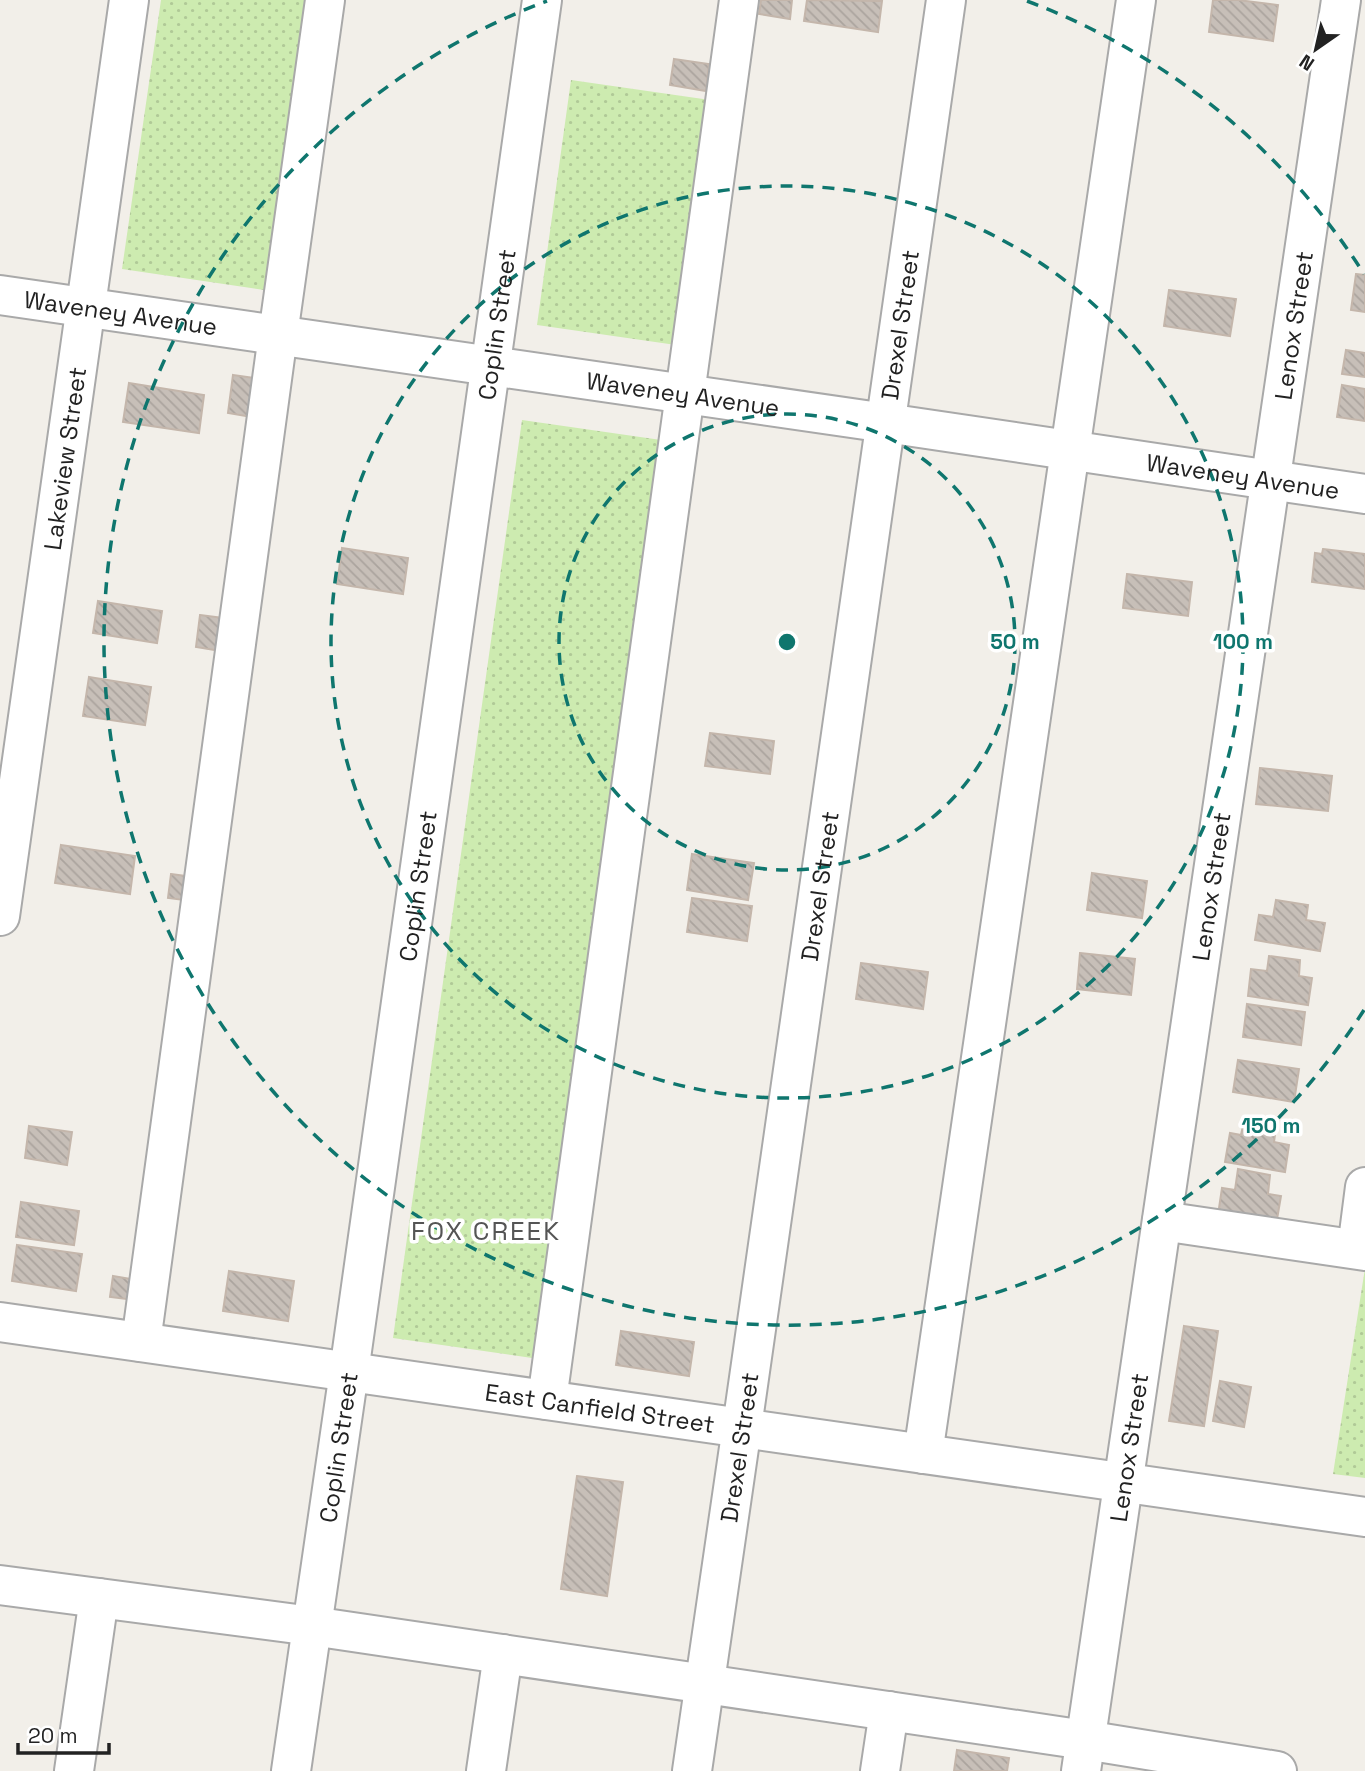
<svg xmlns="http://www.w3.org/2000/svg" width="1365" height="1771" font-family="'Space Grotesk',sans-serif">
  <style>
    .grass { fill: url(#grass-dots) }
    .building { fill: url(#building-back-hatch); stroke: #c4b6ab; stroke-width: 2 }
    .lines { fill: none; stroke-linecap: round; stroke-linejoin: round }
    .minor-casing { stroke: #a9a9a9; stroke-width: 42 }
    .minor { stroke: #fff; stroke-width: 38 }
    .ring { fill: none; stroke: #0f766e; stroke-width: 3.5; stroke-dasharray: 12 9 }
    .labels { text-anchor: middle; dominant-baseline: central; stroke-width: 7; stroke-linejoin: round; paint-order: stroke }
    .street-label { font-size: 24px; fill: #222; stroke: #fff }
    .neighbourhood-label { font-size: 26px; letter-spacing: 2px; fill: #555; stroke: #fff }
    .centre { fill: #0f766e; stroke: #fff; stroke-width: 3.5 }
    .ring-label { font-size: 21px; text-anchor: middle; font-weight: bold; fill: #0f766e; stroke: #fff; stroke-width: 7; stroke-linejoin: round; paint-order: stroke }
  </style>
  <defs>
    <pattern id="grass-dots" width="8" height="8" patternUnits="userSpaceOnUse" patternTransform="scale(1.75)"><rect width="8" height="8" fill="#cdebb0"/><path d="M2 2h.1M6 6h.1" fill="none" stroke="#b0c997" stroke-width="1.8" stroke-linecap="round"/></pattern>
    <pattern id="building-back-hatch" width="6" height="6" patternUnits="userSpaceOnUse" patternTransform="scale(1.75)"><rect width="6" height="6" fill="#c7bfb8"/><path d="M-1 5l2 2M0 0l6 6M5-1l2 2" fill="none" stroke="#aba49e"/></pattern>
  </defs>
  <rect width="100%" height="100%" fill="#f2efe9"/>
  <g class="grass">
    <polygon points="161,0 307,0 264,290 122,269"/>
    <polygon points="571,80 710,100 676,345 537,325"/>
    <polygon points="522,420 668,441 539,1359 393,1338"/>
    <polygon points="1365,1268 1365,1478 1333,1474"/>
  </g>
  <g class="building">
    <polygon points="761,0 792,0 790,19 759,14"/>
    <polygon points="807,0 882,1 878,32 804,21"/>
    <polygon points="1213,0 1238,0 1278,5 1273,41 1209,32"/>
    <polygon points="674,59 709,64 706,91 670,85"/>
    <polygon points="1356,274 1365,275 1365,312 1351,310"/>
    <polygon points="1169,290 1236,299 1230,336 1164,326"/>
    <polygon points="1346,350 1365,353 1365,377 1342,374"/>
    <polygon points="233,375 262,379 257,418 228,413"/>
    <polygon points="129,383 204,395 199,433 123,422"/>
    <polygon points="1342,385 1365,389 1365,421 1337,417"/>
    <polygon points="342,548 408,558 403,594 337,584"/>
    <polygon points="1323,549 1365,554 1365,589 1312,582 1315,553 1322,554"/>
    <polygon points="1127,574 1192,582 1188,616 1123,608"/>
    <polygon points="98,601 162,611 157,643 93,633"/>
    <polygon points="200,615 232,619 227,652 196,647"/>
    <polygon points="89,677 151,687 145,725 83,716"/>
    <polygon points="710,733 774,741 770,774 705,766"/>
    <polygon points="1260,768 1332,776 1328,811 1256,804"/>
    <polygon points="61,845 135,856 130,894 55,883"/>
    <polygon points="692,854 754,863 748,900 687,890"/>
    <polygon points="1092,873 1147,881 1142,918 1087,910"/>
    <polygon points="171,874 194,877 191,901 168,898"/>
    <polygon points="692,898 752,906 747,941 687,932"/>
    <polygon points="1276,900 1308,905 1306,920 1325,923 1320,951 1255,940 1259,915 1273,917"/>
    <polygon points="1080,953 1135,959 1131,995 1077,989"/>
    <polygon points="1269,956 1300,960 1299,976 1312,978 1308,1005 1248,996 1251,969 1267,971"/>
    <polygon points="861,963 928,972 923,1009 856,999"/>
    <polygon points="1247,1004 1305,1012 1301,1045 1243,1037"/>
    <polygon points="1238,1060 1299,1069 1294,1102 1233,1092"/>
    <polygon points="1244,1121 1276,1127 1274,1142 1289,1145 1285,1172 1225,1162 1230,1133 1241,1135"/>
    <polygon points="29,1126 72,1132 67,1165 25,1158"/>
    <polygon points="1238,1169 1270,1175 1268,1194 1281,1196 1276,1225 1218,1215 1222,1188 1235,1190"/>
    <polygon points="21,1202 79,1211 74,1245 16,1237"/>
    <polygon points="17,1245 82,1254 76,1291 12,1281"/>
    <polygon points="229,1271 294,1281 288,1321 223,1311"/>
    <polygon points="113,1276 137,1280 134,1300 110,1297"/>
    <polygon points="1184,1326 1218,1331 1204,1426 1169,1421"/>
    <polygon points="621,1331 694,1342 689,1376 616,1365"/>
    <polygon points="1220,1381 1251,1387 1244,1427 1213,1421"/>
    <polygon points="577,1476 623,1482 607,1596 561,1589"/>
    <polygon points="957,1750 1009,1758 1007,1771 954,1771"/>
  </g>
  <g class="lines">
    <defs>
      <g id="minor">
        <path id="s1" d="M 0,295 L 886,423 L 1365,494"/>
        <path id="s2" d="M 0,916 L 129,0"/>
        <polyline points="1162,1221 1365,1251"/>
        <polyline points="1357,1249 1365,1187"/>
        <path id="s3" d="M 0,1322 L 1365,1517"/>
        <polyline points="141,1342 278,335 325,0"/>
        <polyline points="547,1400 739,0"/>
        <polyline points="923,1454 1136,0"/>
        <polyline points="0,1585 312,1626 1085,1740 1277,1771"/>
        <polyline points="74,1771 99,1598"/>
        <path id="s4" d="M 291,1771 L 349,1372 L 542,0"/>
        <polyline points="486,1771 503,1654"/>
        <path id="s5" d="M 692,1771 L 742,1427 L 946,0"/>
        <polyline points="880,1771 889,1711"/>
        <path id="s6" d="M 1081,1771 L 1341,0"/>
      </g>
    </defs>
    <use href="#minor" class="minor-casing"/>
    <use href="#minor" class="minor"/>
  </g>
  <g class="ring">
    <circle cx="787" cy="642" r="228"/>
    <circle cx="787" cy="642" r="456"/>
    <path d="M1364 1010A684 684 0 1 1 547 1M1027 1A684 684 0 0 1 1364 274"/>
  </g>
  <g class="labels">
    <g class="street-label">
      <text stroke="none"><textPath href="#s1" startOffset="122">Waveney Avenue</textPath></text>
      <text stroke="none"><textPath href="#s4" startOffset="1461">Coplin Street</textPath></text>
      <text stroke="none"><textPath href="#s5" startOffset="1461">Drexel Street</textPath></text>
      <text stroke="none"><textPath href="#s6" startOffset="1461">Lenox Street</textPath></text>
      <text stroke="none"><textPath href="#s1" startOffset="690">Waveney Avenue</textPath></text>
      <text stroke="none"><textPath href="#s2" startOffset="462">Lakeview Street</textPath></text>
      <text stroke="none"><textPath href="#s1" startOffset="1256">Waveney Avenue</textPath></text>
      <text stroke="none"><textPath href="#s6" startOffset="894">Lenox Street</textPath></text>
      <text stroke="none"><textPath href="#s4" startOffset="894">Coplin Street</textPath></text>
      <text stroke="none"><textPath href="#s5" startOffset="894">Drexel Street</textPath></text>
      <text stroke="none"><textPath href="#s3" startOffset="606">East Canfield Street</textPath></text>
      <text stroke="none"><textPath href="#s6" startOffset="327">Lenox Street</textPath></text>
      <text stroke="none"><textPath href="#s4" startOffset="327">Coplin Street</textPath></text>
      <text stroke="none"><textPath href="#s5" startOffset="327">Drexel Street</textPath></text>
    </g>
    <g class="neighbourhood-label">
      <text x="486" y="1231">FOX CREEK</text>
    </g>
  </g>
  <circle cx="787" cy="642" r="10" class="centre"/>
  <g class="ring-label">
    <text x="1015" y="649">50 m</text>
    <text x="1243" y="649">100 m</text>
    <text x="1271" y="1133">150 m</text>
  </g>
  <g transform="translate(1316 49) rotate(214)" stroke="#ffffff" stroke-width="5" paint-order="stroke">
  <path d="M0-5L12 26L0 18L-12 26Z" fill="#222222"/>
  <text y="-10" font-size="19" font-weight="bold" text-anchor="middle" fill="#222222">N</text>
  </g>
  <path d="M18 1743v10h91v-10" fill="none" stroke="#222222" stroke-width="3.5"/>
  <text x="28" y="1743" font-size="21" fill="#222222" stroke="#ffffff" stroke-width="5" paint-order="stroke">20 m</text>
</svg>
